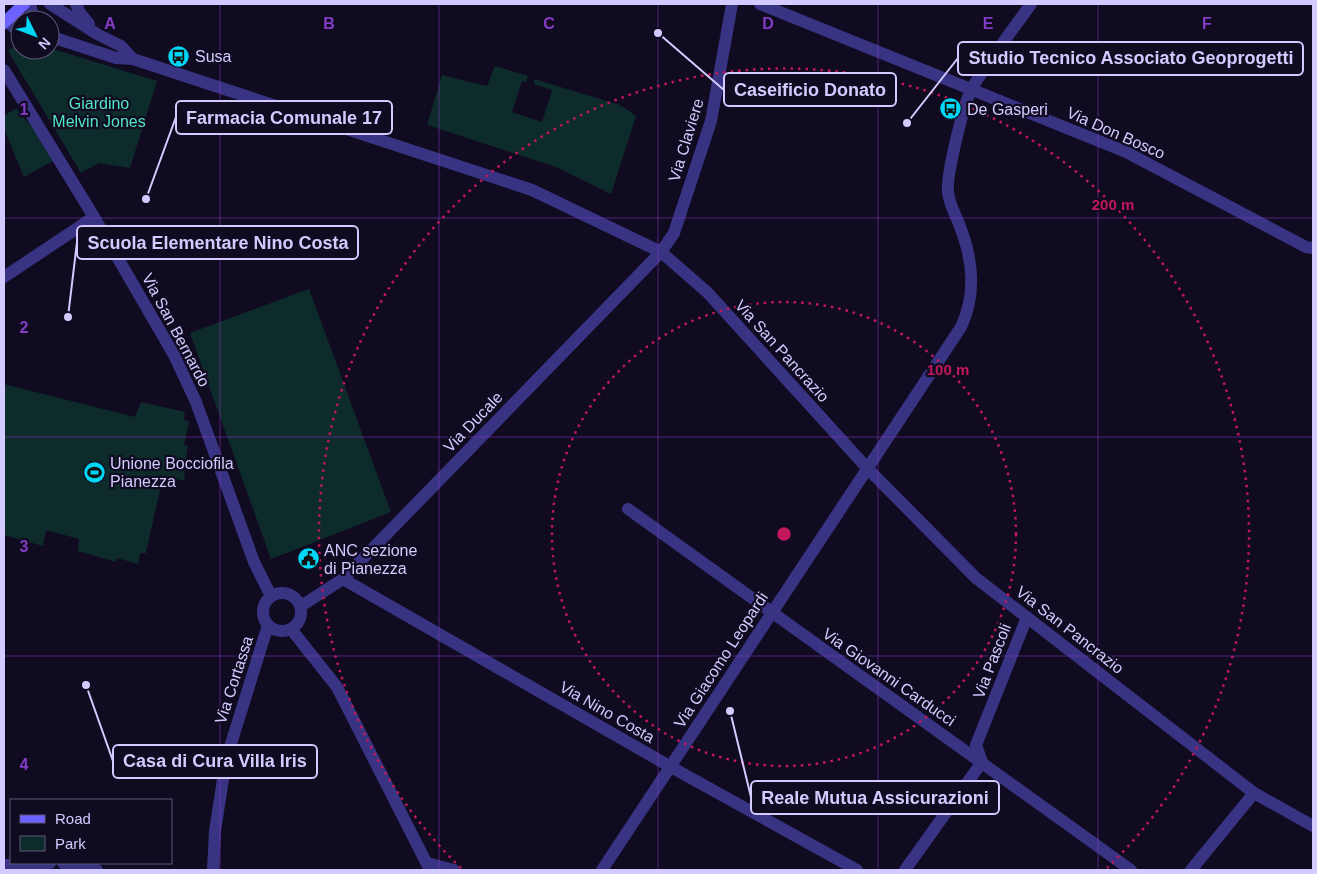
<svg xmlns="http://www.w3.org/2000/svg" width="1317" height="874" font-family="Helvetica,sans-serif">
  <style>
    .green { fill: #0e2b2b }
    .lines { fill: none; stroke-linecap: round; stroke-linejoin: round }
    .minor { stroke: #393383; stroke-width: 12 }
    .tertiary { stroke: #393383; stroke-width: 12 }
    .secondary { stroke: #6b62ff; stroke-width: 12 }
    .grid { fill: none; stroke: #843cc5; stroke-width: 1; stroke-opacity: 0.55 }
    .ring { fill: none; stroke: #c2185b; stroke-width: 2.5; stroke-dasharray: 2.5 5 }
    .labels { text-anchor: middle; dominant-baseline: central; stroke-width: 4.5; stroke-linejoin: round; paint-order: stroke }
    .poi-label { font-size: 16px; fill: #d3cbff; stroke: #100b21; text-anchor: start }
    .park-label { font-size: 16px; fill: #50e6c5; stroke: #100b21 }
    .street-label { font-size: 16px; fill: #d3cbff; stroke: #100b21 }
    .grid-label { font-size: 16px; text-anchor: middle; font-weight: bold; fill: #843cc5; stroke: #100b21; stroke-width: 4.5; stroke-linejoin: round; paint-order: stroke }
    .centre { fill: #c2185b; stroke: #100b21; stroke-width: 2.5 }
    .ring-label { font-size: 15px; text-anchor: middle; font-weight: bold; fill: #c2185b; stroke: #100b21; stroke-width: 4.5; stroke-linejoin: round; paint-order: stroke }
    .leader { fill: none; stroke: #d3cbff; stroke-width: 2 }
    .callout-dot { fill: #d3cbff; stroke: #100b21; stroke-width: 2 }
    .callout { fill: #100b21; stroke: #d3cbff; stroke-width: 2 }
    .callout-label { font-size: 18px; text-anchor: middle; font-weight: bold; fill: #d3cbff }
  </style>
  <rect width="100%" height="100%" fill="#100b21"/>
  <g class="green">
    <polygon points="20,46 20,50 50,50 50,48 157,81 130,168 99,163 81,173 8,51 11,48"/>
    <polygon points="495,66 528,76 526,82 522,81 512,112 542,122 552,90 534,84 534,79 620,105 636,116 611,194 556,167 427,125 442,75 487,86"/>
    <polygon points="16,108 58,158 24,177 4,129 4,116"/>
    <polygon points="309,289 391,512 271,559 190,333"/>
    <polygon points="4,384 135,417 141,402 185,412 184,420 189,421 184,445 188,446 184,469 185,481 163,476 146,553 140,553 138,564 117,558 116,562 78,551 79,539 46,530 43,546 4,535"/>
  </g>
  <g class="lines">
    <g class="minor">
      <polyline points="760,4 1126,152 1306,247 1313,248"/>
      <polyline points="4,70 94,217 174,355 196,402 254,562 271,596"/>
      <polyline points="4,277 94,217"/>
      <polyline points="628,509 1131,870"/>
      <polyline points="343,579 671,767 857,870"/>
      <circle cx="282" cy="612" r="19"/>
      <polyline points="301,606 343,579 661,252 674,233 711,121 732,4"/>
      <polyline points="291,629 337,687 430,870"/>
      <polyline points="63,863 97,870"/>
      <polyline points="427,863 454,870"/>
      <polyline points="4,865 17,865 34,870"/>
      <polyline points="25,866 50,863"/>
      <polyline points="213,870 215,831 226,760 268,625"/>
      <path d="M 602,870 L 961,327 C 977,293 973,259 959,224 C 955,213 949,204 948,192 C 946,176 964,102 972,88 C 990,59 1011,32 1031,4"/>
      <polyline points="905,870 982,762 976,745 1027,617"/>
      <polyline points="1191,870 1254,793"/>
    </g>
    <g class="tertiary">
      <polyline points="30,4 34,20"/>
      <polyline points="50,4 97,34 121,46 133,59"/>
      <polyline points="76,4 80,13 89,24"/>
      <polyline points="4,20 20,32"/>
      <polyline points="50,39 58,39 116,58 133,59 532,190 661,252 707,292 868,469 976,578 1254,793 1313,826"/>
    </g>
    <polyline class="secondary" points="4,23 24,4"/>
  </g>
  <path class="grid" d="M 220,4 L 220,870M 439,4 L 439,870M 658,4 L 658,870M 878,4 L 878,870M 1098,4 L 1098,870M 4,218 L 1313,218M 4,437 L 1313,437M 4,656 L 1313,656"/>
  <g class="ring">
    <circle cx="784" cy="534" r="232"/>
    <path d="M461 868A465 465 0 1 1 1107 868"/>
  </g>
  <defs>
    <symbol id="bus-disc" viewBox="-11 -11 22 22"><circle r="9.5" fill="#00d6f6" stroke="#100b21"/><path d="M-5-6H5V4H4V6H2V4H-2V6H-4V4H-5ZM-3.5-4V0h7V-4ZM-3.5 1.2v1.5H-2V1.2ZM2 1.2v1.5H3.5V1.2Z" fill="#111"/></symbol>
    <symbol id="stadium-disc" viewBox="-11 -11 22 22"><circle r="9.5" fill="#00d6f6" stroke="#100b21"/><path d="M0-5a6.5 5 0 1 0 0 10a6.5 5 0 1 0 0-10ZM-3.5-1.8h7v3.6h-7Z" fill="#111"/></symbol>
    <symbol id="civic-disc" viewBox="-11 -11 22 22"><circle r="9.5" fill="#00d6f6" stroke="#100b21"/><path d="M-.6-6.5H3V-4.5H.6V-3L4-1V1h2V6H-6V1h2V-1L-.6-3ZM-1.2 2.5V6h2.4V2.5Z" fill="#111"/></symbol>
  </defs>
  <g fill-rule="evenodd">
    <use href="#bus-disc" x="166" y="44" width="25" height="25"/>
    <use href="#bus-disc" x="938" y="96" width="25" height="25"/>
    <use href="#stadium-disc" x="82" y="460" width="25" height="25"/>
    <use href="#civic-disc" x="296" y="546" width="25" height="25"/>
  </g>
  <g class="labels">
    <g class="poi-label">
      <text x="195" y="56">Susa</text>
      <text x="967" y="109">De Gasperi</text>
      <text x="110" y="463">Unione Bocciofila<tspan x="110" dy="18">Pianezza</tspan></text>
      <text x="324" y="550">ANC sezione<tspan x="324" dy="18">di Pianezza</tspan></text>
    </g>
    <g class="park-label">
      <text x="99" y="103">Giardino<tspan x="99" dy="18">Melvin Jones</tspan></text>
    </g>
    <g class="street-label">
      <text transform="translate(1116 133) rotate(24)">Via Don Bosco</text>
      <text transform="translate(686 140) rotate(-73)">Via Claviere</text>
      <text transform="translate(176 330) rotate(62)">Via San Bernardo</text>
      <text transform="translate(782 351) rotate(48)">Via San Pancrazio</text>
      <text transform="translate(473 422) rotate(-46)">Via Ducale</text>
      <text transform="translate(1070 630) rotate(38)">Via San Pancrazio</text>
      <text transform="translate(721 660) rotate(-57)">Via Giacomo Leopardi</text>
      <text transform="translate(992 661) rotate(-69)">Via Pascoli</text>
      <text transform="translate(889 677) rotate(35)">Via Giovanni Carducci</text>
      <text transform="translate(234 680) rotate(-72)">Via Cortassa</text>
      <text transform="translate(607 712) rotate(30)">Via Nino Costa</text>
    </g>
  </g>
  <g class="grid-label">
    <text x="110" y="29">A</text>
    <text x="329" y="29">B</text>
    <text x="549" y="29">C</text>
    <text x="768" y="29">D</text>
    <text x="988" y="29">E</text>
    <text x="1207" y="29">F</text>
    <text x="24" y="115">1</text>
    <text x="24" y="333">2</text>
    <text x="24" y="552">3</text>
    <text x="24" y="770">4</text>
  </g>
  <circle cx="784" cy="534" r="8" class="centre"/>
  <g class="ring-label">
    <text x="1113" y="210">200 m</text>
    <text x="948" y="375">100 m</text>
  </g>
  <path class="leader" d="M907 123L958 58M658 33L724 90M146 199L176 117M68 317L77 242M86 685L113 761M730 711L751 797"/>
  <g class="callout-dot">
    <circle cx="907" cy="123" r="5"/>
    <circle cx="658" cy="33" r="5"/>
    <circle cx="146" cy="199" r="5"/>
    <circle cx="68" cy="317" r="5"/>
    <circle cx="86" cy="685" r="5"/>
    <circle cx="730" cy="711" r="5"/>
  </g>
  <g class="callout">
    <rect x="958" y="42" width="345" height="33" rx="5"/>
    <rect x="724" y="73" width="172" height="33" rx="5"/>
    <rect x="176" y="101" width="216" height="33" rx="5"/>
    <rect x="77" y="226" width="281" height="33" rx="5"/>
    <rect x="113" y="745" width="204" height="33" rx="5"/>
    <rect x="751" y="781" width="248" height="33" rx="5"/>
  </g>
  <g class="callout-label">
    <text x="1131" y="64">Studio Tecnico Associato Geoprogetti</text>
    <text x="810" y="96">Caseificio Donato</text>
    <text x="284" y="124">Farmacia Comunale 17</text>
    <text x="218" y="249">Scuola Elementare Nino Costa</text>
    <text x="215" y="767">Casa di Cura Villa Iris</text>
    <text x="875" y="804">Reale Mutua Assicurazioni</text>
  </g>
  <rect width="1317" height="874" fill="none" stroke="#d3cbff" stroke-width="10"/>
  <rect x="10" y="799" width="162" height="65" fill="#100b21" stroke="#5e587a"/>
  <rect x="20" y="815" width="25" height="8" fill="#6b62ff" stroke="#5e587a"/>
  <text x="55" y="824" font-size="15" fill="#d3cbff">Road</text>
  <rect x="20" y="836" width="25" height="15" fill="#0e2b2b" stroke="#5e587a"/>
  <text x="55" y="849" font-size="15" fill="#d3cbff">Park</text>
  <g transform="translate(35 35) rotate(132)"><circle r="24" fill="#100b21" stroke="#5e587a"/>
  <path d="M0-4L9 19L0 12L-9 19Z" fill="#00d6f6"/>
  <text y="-8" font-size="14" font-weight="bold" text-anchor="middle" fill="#d3cbff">N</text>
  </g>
</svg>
